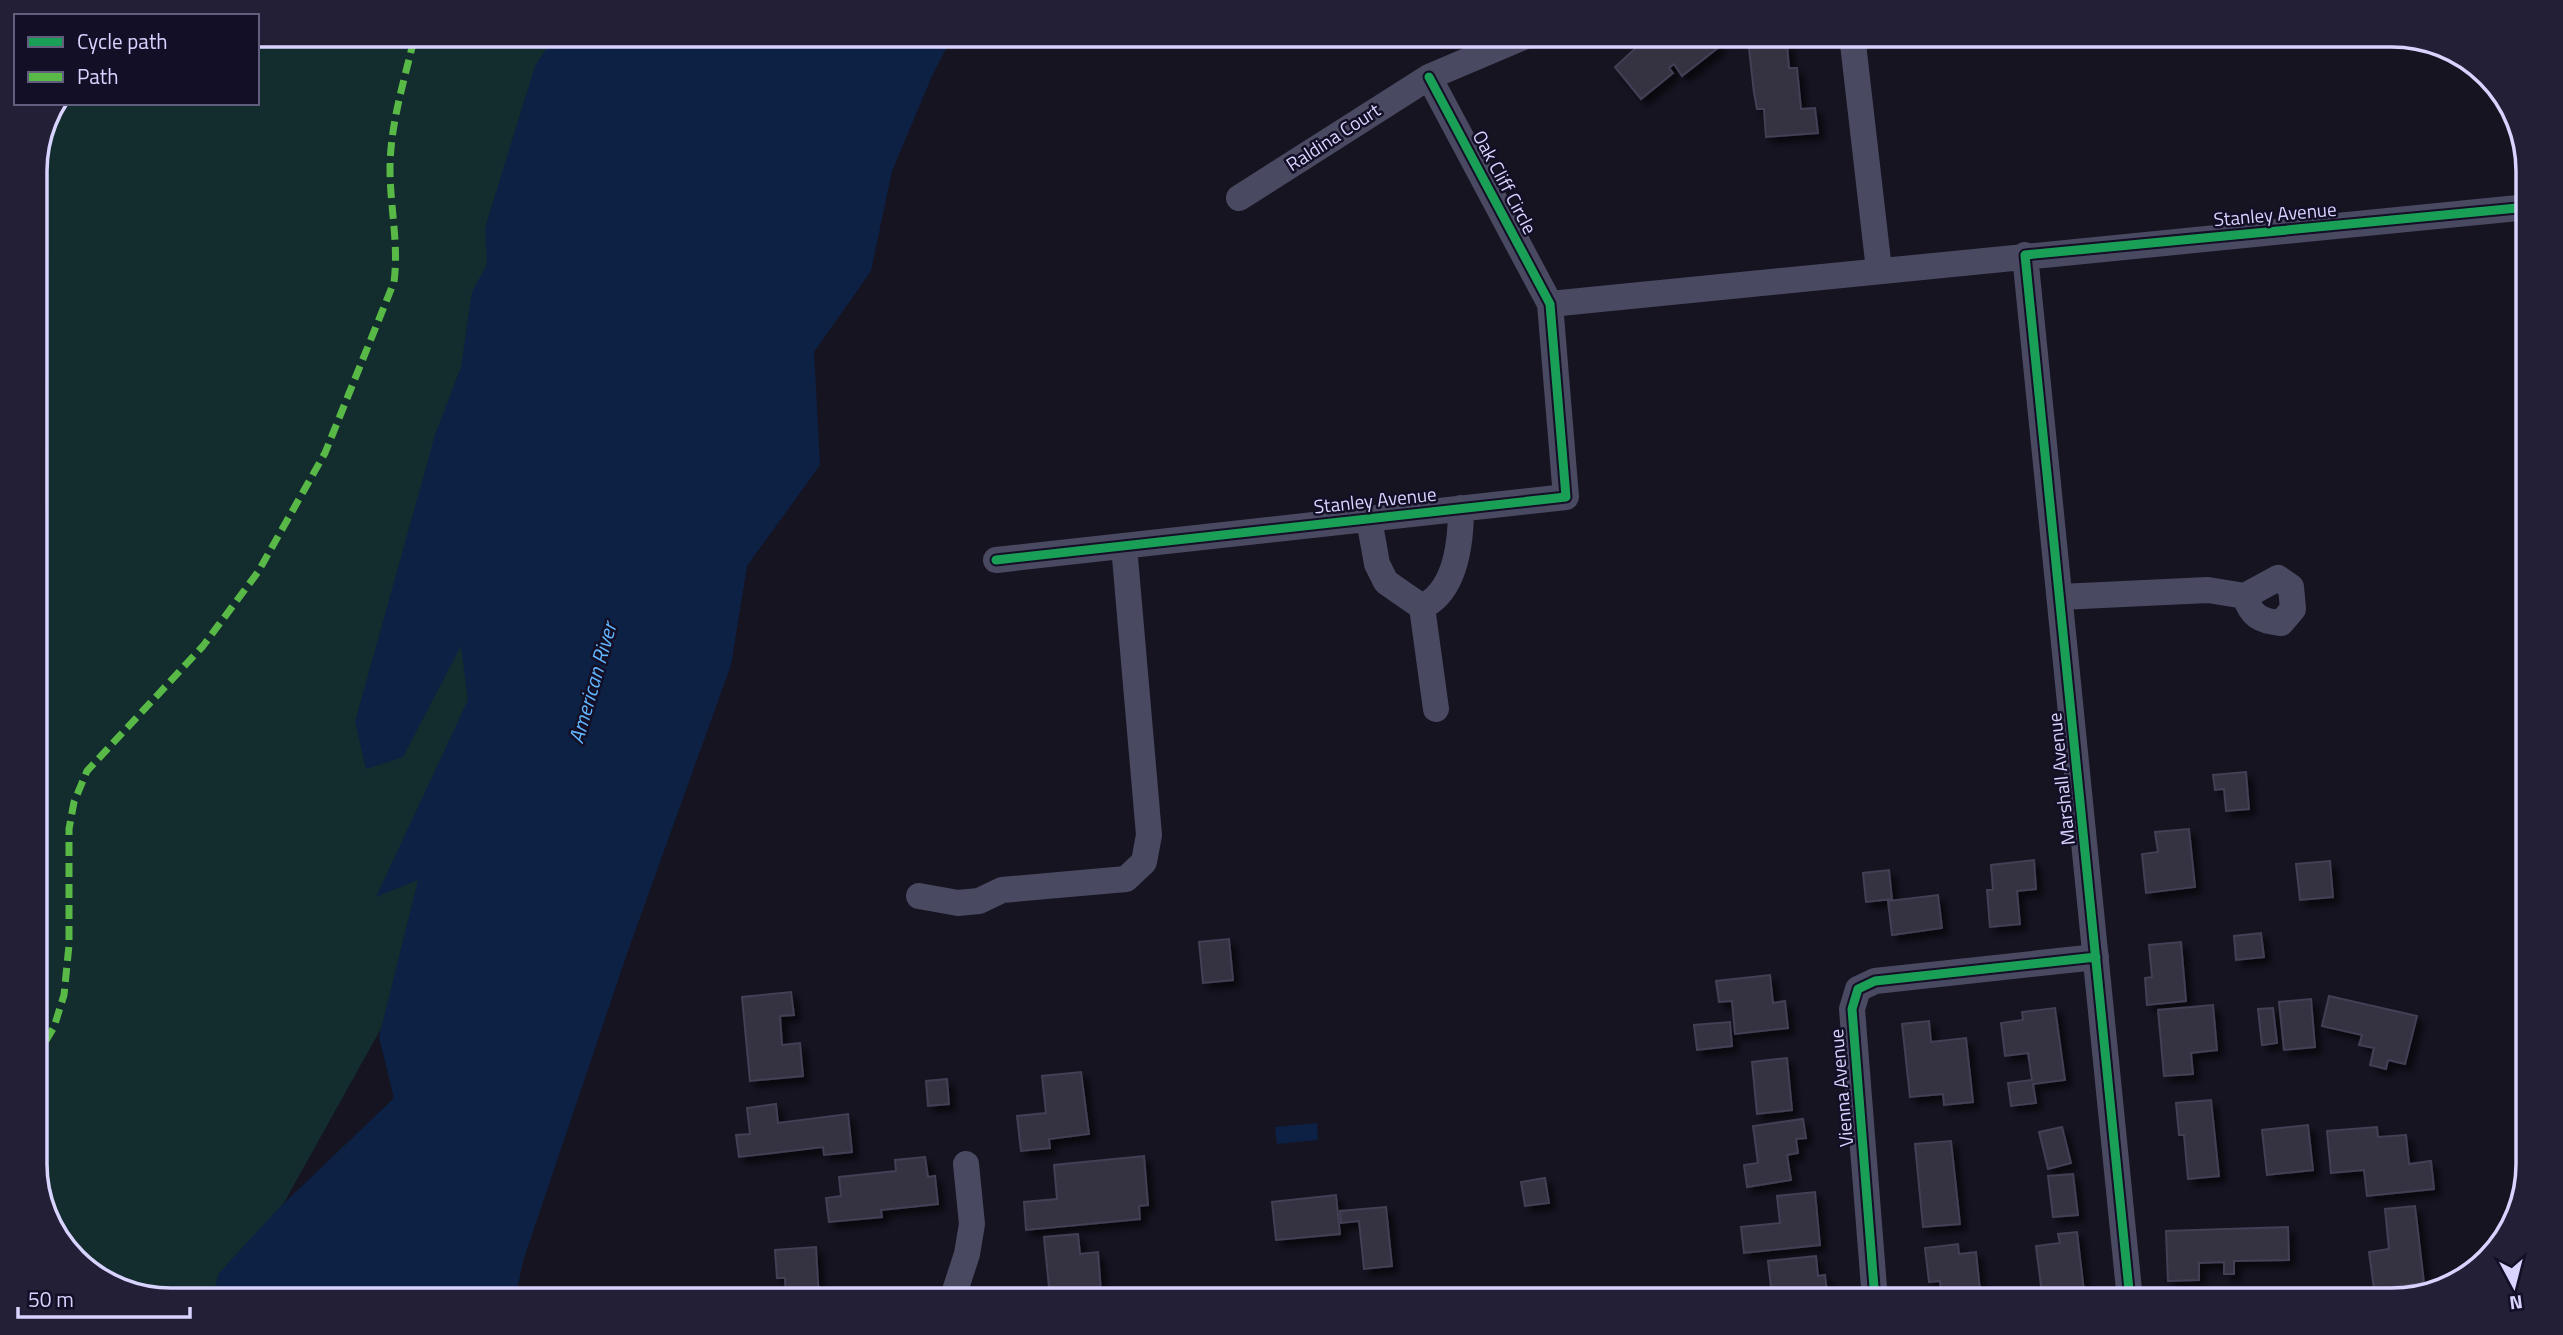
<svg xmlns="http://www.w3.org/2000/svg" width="2563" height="1335" viewBox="0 0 2563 1335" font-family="'Titillium Web',sans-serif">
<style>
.green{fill:#132c2d}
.water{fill:#0d2144}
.building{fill:#343243;stroke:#433f54;stroke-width:2;filter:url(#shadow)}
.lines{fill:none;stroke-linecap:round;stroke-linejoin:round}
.minor{stroke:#4a4962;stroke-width:26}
.quiet{stroke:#58b947;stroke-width:7;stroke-dasharray:14 7;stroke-linecap:butt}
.cycleway-casing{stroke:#130f26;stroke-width:13}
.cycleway{stroke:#1a9f57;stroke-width:9}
.labels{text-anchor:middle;stroke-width:5;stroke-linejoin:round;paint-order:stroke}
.street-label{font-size:19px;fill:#d9d4ff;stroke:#130f26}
.water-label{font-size:21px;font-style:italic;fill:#62b6ff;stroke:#130f26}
.rim{fill:none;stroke:#d9d4ff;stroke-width:3.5}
</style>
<defs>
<filter id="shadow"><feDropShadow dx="6" dy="6" stdDeviation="3.5" flood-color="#0009"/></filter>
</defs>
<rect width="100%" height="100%" fill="#161421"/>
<path class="green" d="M257,35H572L527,553L413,971L230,1300H171L111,1286L58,1239L35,1173V163L46,119L56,103H257Z"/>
<path class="water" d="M555,35H953L932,76L892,171L871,271L814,352L820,465L747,566L731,665L629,948L523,1261L515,1300H211L219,1273L278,1209L394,1098L379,1037L418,880L376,897L468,700L461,646L403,757L366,769L355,722L435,435L461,367L472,292L487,264L485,228L535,66Z
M1317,1123L1318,1140L1277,1144L1275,1127Z"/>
<path class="building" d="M1650,35H1710L1719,47L1682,76L1674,64L1669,68L1673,73L1641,99L1615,67Z
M1787,44L1789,68H1797L1801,109L1815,108L1818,133L1766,137L1764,109H1757L1754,93L1749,48Z
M2246,772L2249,809L2226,811L2224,789L2215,790L2213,775Z
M2189,829L2195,887L2146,893L2142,854L2158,852L2155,832Z
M2034,860L2036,889L2017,891L2020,924L1990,927L1987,890H1993L1991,865Z
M2330,861L2333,897L2300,900L2296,864Z
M1889,870L1892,899L1866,902L1863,873Z
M1938,895L1942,928L1892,935L1888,901Z
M2261,933L2264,957L2236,960L2234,936Z
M1229,939L1233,980L1203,983L1199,942Z
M2181,942L2186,1001L2147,1005L2145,978L2152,977L2149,945Z
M1770,975L1773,1003L1785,1001L1788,1028L1735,1034L1732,1001L1719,1002L1716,981Z
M791,992L794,1015L780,1016L782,1045L800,1043L803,1076L750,1081L742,997Z
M2329,996L2417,1016L2405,1064L2388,1060L2386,1069L2370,1065L2374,1048L2359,1045L2362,1035L2322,1026Z
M2311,999L2315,1047L2284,1050L2279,1002Z
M2213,1005L2217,1050L2191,1053L2193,1074L2164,1076L2158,1010Z
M2055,1008L2065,1080L2033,1084L2036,1103L2011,1106L2008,1083L2032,1080L2028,1053L2005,1056L2001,1023L2023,1020L2022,1012Z
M2273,1008L2277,1043L2262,1045L2258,1009Z
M1929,1021L1931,1042L1966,1038L1973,1102L1944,1105L1943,1094L1910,1097L1902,1024Z
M1730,1022L1732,1046L1697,1050L1694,1025Z
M1787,1058L1792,1110L1757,1114L1752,1062Z
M1081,1072L1089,1134L1049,1139L1050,1148L1021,1151L1017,1116L1046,1113L1042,1076Z
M947,1079L949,1104L928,1106L926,1081Z
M2211,1100L2219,1176L2188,1179L2184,1135H2179L2176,1103Z
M776,1104L778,1123L848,1114L852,1152L824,1155L823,1147L739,1157L736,1135L750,1134L747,1108Z
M1803,1119L1806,1138L1796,1139L1798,1153L1787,1155L1791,1180L1747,1187L1744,1165L1758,1163L1753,1126Z
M2308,1125L2313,1170L2267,1175L2262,1130Z
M2062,1127L2071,1163L2048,1169L2039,1132Z
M2377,1127L2378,1137L2406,1135L2409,1164L2431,1161L2434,1189L2367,1196L2364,1170L2331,1173L2327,1131Z
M1951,1141L1960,1224L1923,1227L1915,1144Z
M1144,1156L1148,1205L1139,1206L1140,1219L1026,1230L1024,1202L1057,1199L1054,1165Z
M925,1157L928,1177L935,1176L938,1204L881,1210L882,1217L829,1222L826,1198L841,1196L839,1177L896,1171L895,1160Z
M2073,1174L2078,1215L2053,1217L2048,1176Z
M1545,1178L1549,1203L1525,1206L1521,1182Z
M1815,1192L1820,1245L1744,1253L1741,1227L1780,1223L1777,1196Z
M1336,1195L1340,1234L1276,1240L1272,1202Z
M2415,1206L2424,1283L2374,1289L2369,1252L2389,1249L2385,1209Z
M1386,1207L1392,1266L1364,1269L1359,1221L1341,1223L1340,1211Z
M2288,1227L2289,1260L2234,1261V1274H2224V1262L2199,1263V1280L2168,1281L2166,1231Z
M2077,1232L2085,1300H2049L2048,1294H2042L2036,1246L2060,1243L2058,1234Z
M1078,1234L1080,1254L1098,1252L1101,1292L1050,1297L1044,1237Z
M1958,1244L1959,1254L1976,1252L1981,1300H1942L1940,1281L1929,1282L1925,1248Z
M816,1247L819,1300H786L785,1278H777L775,1250Z
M1816,1256L1818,1276L1825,1275L1828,1300H1785V1295L1772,1296L1768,1261Z
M2206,1293L2207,1300H2182V1296Z"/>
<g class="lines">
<path class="minor" d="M1852,35L1879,270
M1239,198L1429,77L1528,35
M2025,255L2130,1300
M1550,304L2528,207
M1369,519L1377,564L1386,582L1422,607C1456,591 1461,541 1461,508
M996,560L1566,497L1550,304L1429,77
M2060,597L2208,590L2245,596C2251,616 2260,621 2281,623L2293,609L2291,587L2278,578L2245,596
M1422,607L1436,709
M919,896L958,903L979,901L1002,890L1126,879L1144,862L1149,835L1124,546
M952,1300L967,1254L972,1224L966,1164
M1875,1300L1852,1009L1858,989L1875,981L2096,957"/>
<path class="quiet" d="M35,1059L54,1027L64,995L69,945V829L74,802L87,771L203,646L258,572L325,453L394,282C399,244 390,207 390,169C390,124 405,78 415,35"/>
<g class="cycleway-casing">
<path id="cycleway" d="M996,560L1566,497L1550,304L1429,77
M1875,1300L1852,1009L1858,989L1875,981L2096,957
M2130,1300L2025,255L2528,207"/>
</g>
<use href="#cycleway" class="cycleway"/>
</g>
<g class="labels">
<g class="street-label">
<text transform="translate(1333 137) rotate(-33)" y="7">Raldina Court</text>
<text transform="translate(1505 182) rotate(62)" y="7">Oak Cliff Circle</text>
<text transform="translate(2275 214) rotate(-5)" y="7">Stanley Avenue</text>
<text transform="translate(1375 500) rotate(-6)" y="7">Stanley Avenue</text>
<text transform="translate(2061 779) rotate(-96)" y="7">Marshall Avenue</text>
<text transform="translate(1841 1088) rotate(-95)" y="7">Vienna Avenue</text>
</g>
<g class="water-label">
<text transform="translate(593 683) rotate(-74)" y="7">American River</text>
</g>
</g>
<path d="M0 0H2563V1335H0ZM171 47H2392A124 124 0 0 1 2516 171V1164A124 124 0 0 1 2392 1288H171A124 124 0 0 1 47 1164V171A124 124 0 0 1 171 47Z" fill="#231f37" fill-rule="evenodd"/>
<path class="rim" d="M171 47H2392A124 124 0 0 1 2516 171V1164A124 124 0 0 1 2392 1288H171A124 124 0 0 1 47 1164V171A124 124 0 0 1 171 47Z"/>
<rect x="14" y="14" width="245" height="91" fill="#130f26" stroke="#625e7d" stroke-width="2"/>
<rect x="28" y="37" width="35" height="10" fill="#1a9f57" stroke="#625e7d" stroke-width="2"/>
<text x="77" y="49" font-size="21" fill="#d9d4ff">Cycle path</text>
<rect x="28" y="72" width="35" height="10" fill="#58b947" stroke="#625e7d" stroke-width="2"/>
<text x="77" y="84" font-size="21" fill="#d9d4ff">Path</text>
<g transform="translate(2514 1286) rotate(173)" stroke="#130f26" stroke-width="5" paint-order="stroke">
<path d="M0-5L12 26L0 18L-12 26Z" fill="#d9d4ff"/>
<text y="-10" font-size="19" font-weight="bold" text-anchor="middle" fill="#d9d4ff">N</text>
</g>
<path d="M18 1307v10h172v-10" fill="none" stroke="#d9d4ff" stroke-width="3.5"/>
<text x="28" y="1307" font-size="21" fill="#d9d4ff" stroke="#130f26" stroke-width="5" paint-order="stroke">50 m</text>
</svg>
